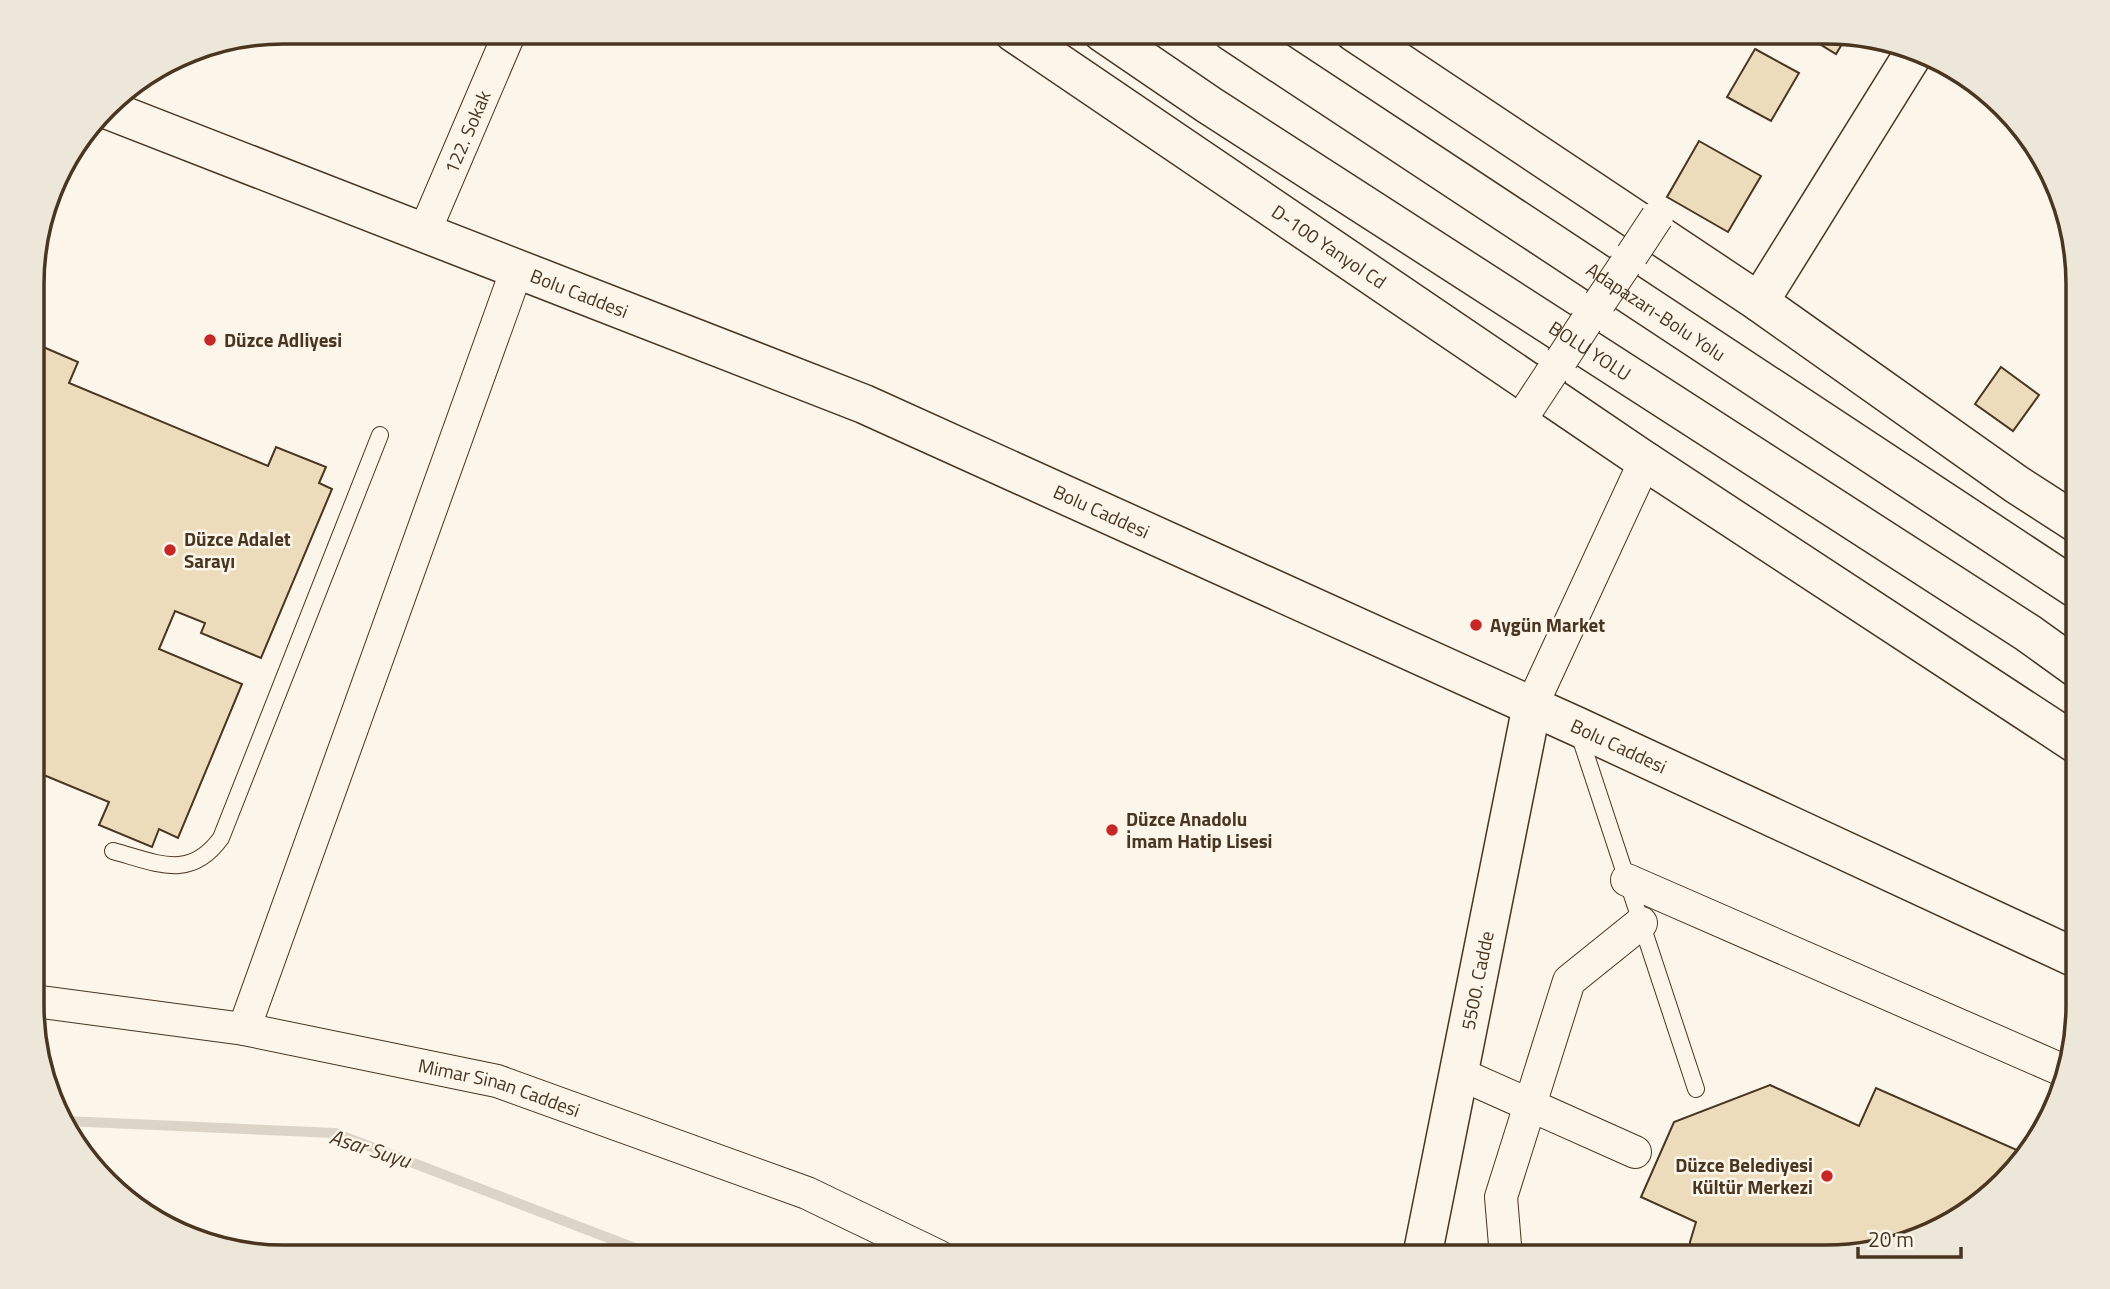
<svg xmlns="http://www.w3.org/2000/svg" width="2110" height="1289" viewBox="0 0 2110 1289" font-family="'Titillium Web',sans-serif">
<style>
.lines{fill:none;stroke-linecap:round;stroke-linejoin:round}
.stream{stroke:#dcd4c6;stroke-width:10}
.building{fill:#ecdcbc;stroke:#4a3520;stroke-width:2}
.lane-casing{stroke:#4a3520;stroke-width:18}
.street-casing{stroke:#4a3520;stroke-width:34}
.secondary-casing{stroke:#4a3520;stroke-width:41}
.highway-casing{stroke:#4a3520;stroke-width:41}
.lane{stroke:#fbf6e9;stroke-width:16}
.street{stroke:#fbf6e9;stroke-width:32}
.secondary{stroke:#fbf6e9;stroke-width:38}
.highway{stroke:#fbf6e9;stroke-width:38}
.street-bridge-casing{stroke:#4a3520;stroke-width:34;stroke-linecap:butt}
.street-bridge{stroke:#fbf6e9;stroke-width:32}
.poi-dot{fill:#c62828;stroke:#fbf6e9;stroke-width:2.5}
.labels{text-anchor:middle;stroke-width:5;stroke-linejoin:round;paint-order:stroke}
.street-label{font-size:19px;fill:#4a3520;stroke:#fbf6e9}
.poi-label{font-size:19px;font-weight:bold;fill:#4a3520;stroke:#fbf6e9;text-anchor:start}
.water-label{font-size:21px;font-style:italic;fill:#4a3520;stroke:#fbf6e9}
.rim{fill:none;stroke:#4a3520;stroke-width:3.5}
</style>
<rect width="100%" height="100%" fill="#fbf6e9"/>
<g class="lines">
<path class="stream" d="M65,1121L335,1133L658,1257"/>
</g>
<path class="building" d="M1800,32H1826L1848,34L1836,54Z
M1755,49L1799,73L1771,121L1727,97Z
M1699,141L1761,176L1728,232L1667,197Z
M34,343L78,362L69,383L268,466L276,447L326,467L319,483L332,489L261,658L201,633L205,623L175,611L159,649L242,684L178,838L159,829L152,847L99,825L109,802L34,771Z
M2001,367L2039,395L2013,431L1975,404Z
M1770,1085L1859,1126L1876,1088L2026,1154L1952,1224L1842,1257H1691L1690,1242L1696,1222L1641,1197L1674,1122Z"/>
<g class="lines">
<g class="lane-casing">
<path id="lane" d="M1578,731L1696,1089
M113,851C157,863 190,881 221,838L380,435"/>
</g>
<g class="street-casing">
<g id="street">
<path id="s1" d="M424,233L510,32"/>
<path d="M1532,705L1645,461"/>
<path d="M1627,880L2062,1070"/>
<path id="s2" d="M34,1001L244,1029L497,1081L807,1193L940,1257"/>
<path d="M244,1029L517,269"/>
<path d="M1458,1073L1635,1152"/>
<path d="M1506,1257L1501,1197L1569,981L1641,923"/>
</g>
</g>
<g class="secondary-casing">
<g id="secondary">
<path id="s3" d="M1013,32L1645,461"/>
<path d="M1354,32L1759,302L1915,51"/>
<path id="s4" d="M106,109L864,404L1576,726L2078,959"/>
<path id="s5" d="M1422,1257L1532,705"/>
</g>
</g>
<g class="highway-casing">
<g id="highway">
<path id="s6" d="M1102,32L1209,105L2028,633L2078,669"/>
<path id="s7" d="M1232,32L2078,590"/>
<path d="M1759,302L2016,484L2078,524"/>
<path d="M1645,461L2078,745"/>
</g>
</g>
<use href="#lane" class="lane"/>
<use href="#street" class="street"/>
<use href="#secondary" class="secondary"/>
<use href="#highway" class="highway"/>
<g class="street-bridge-casing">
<path id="street-bridge" d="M1632,255L1657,217
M1600,302L1625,265
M1562,359L1586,322
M1529,407L1552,372"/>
</g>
<use href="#street-bridge" class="street-bridge"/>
</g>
<g class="poi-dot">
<circle cx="210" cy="340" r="7"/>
<circle cx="170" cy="550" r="7"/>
<circle cx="1476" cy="625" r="7"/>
<circle cx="1112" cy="830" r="7"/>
<circle cx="1827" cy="1176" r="7"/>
</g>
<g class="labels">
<g class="street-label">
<text dy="7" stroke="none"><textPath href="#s1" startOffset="110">122. Sokak</textPath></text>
<text dy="7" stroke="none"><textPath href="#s3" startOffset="382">D-100 Yanyol Cd</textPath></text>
<text dy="7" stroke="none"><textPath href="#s4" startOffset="508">Bolu Caddesi</textPath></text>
<text dy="7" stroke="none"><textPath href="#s7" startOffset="508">Adapazarı-Bolu Yolu</textPath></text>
<text dy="7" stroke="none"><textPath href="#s6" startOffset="583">BOLU YOLU</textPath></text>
<text dy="7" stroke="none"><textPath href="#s4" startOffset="1074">Bolu Caddesi</textPath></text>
<text dy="7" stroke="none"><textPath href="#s4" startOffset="1642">Bolu Caddesi</textPath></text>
<text dy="7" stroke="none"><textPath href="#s5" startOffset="282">5500. Cadde</textPath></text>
<text dy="7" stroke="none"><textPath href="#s2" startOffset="474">Mimar Sinan Caddesi</textPath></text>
</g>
<g class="poi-label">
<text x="224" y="347">Düzce Adliyesi</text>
<text x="184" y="546">Düzce Adalet<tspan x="184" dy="22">Sarayı</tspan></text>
<text x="1490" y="632">Aygün Market</text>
<text x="1126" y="826">Düzce Anadolu<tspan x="1126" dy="22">İmam Hatip Lisesi</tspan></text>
<text x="1813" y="1172" text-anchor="end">Düzce Belediyesi<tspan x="1813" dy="22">Kültür Merkezi</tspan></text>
</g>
<g class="water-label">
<text transform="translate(370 1149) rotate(18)" y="7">Asar Suyu</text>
</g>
</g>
<path d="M0 0H2110V1289H0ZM284 44H1826A240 240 0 0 1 2066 284V1005A240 240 0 0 1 1826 1245H284A240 240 0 0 1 44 1005V284A240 240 0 0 1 284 44Z" fill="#ede7d9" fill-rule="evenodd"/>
<path class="rim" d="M284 44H1826A240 240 0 0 1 2066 284V1005A240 240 0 0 1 1826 1245H284A240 240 0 0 1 44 1005V284A240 240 0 0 1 284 44Z"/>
<path d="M1858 1247v10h103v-10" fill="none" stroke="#4a3520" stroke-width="3.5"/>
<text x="1868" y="1247" font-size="21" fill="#4a3520" stroke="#fbf6e9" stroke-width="5" paint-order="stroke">20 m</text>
</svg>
